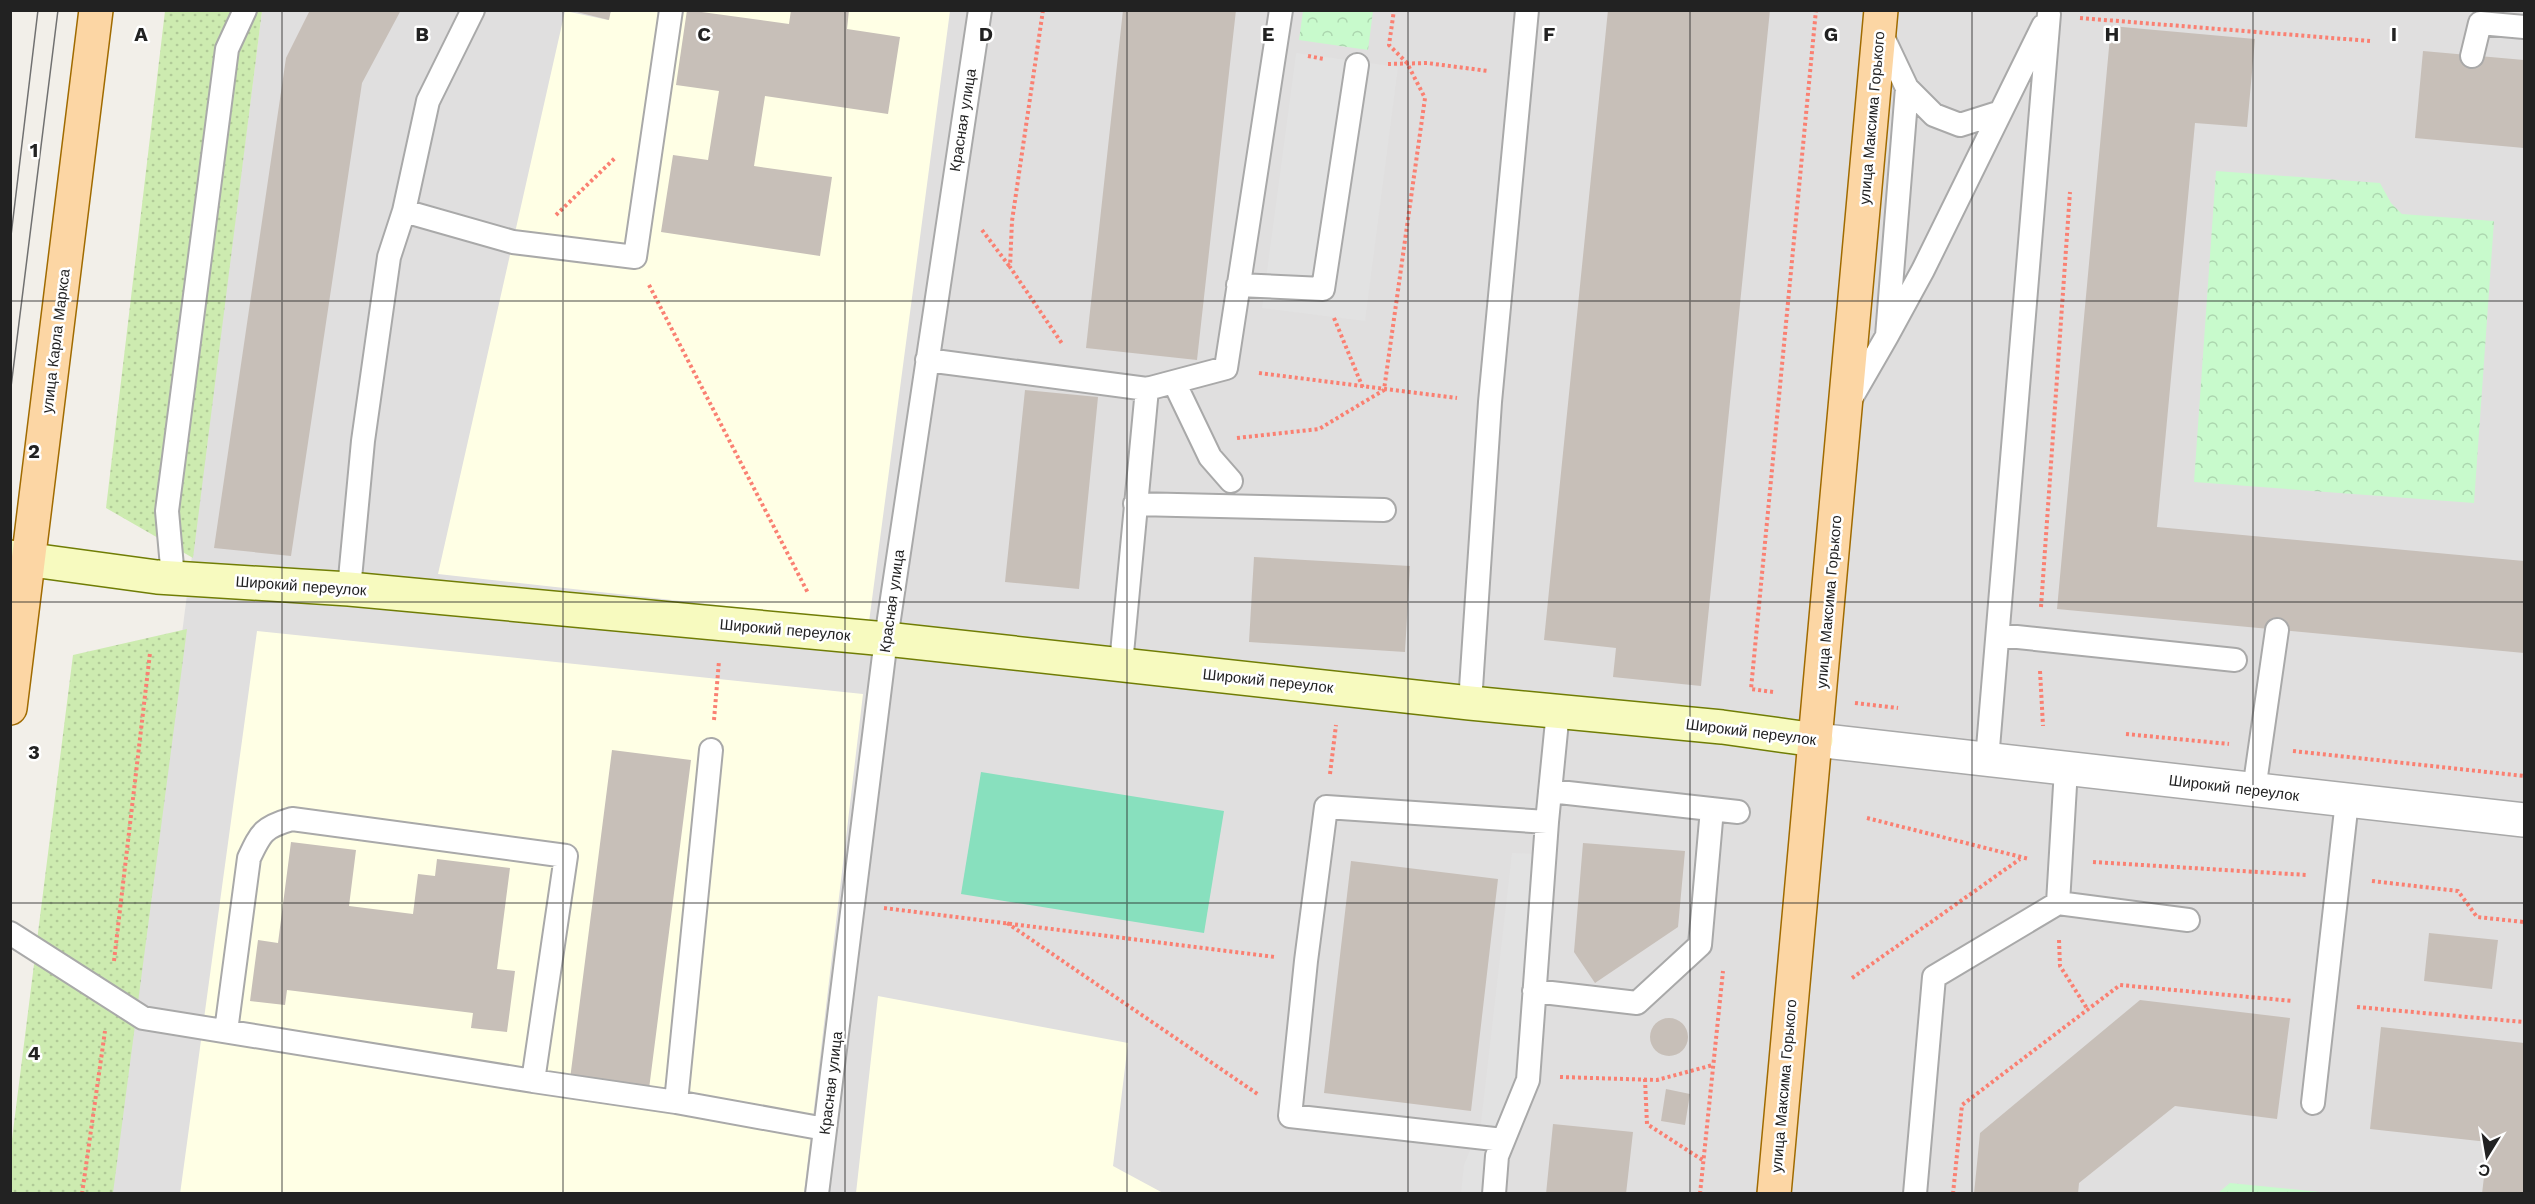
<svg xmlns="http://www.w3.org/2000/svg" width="2535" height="1204" viewBox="0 0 2535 1204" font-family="'Work Sans',sans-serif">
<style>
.residential{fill:#e0dfdf}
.education{fill:#ffffe5}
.grass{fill:url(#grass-dots)}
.park{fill:url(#park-crowns)}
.pitch{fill:#88e0be}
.parking{fill:#e2e2e2}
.building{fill:#c7bfb8}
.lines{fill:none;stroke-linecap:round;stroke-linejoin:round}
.lane-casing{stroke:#a9a9a9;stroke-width:26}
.street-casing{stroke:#a9a9a9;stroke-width:36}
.secondary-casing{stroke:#707d05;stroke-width:36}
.primary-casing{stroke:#a06b00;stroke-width:36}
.path{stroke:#fa8072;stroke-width:4;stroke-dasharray:3 3;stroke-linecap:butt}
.lane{stroke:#fff;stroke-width:22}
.street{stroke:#fff;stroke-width:33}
.secondary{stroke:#f7fabf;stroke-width:33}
.primary{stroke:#fcd6a4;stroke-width:33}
.tram{stroke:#707070;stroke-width:1.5}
.grid{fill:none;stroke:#222;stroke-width:1.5;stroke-opacity:0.55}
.labels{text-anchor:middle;stroke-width:5;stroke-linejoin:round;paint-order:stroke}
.street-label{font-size:15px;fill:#222;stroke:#fff}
.grid-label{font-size:20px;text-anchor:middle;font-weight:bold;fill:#222;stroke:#fff;stroke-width:5;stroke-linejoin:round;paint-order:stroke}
</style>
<defs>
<pattern id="grass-dots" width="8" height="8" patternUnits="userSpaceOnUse" patternTransform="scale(1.5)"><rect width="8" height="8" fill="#cdebb0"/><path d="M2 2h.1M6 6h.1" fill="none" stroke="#b0c997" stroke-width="1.8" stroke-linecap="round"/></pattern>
<pattern id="park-crowns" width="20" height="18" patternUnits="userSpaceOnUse" patternTransform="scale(1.5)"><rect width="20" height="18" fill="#c8facc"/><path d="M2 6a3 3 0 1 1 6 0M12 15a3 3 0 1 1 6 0" fill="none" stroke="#acd6af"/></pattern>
</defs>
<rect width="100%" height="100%" fill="#f2efe9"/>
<path class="residential" d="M262,11H2524V1193L110,1194Z"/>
<path class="education" d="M611,10L950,11L869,622L438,574L565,11L608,20Z
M257,631L863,694L804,1193L180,1194Z
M878,996L1128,1043L1113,1166L1163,1193H856Z"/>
<path class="grass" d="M165,11H262L193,558L106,508Z
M187,629L113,1193L11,1194V1147L73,655Z"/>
<path class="park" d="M1303,11H1373L1368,50L1299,40Z
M2216,171L2380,183L2391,203L2402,214L2494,221L2474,503L2194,482Z
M2230,1183L2330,1193H2218Z"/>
<path class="pitch" d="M981,772L1224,811L1204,933L961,894Z"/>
<path class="parking" d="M1296,53L1398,67L1365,321L1262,308Z
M1512,853L1540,854L1518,1075L1487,1193L1461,1194L1464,1165L1481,1123Z"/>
<path class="building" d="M310,10H401L362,83L291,556L214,548L286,58Z
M569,10H611L609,20Z
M687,10L789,24L791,10H849L847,29L900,37L888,114L765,96L754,166L832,177L820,256L661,232L673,155L708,160L719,91L676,85Z
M1123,10H1236L1197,360L1086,348Z
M1608,10H1770L1701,686L1613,677L1616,648L1544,640Z
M2111,26L2255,39L2247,127L2195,123L2157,527L2524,561V653L2057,609Z
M2423,51L2524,60V148L2415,138Z
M1025,390L1098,397L1079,589L1005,582Z
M1254,557L1410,566L1405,652L1249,642Z
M612,750L691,760L649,1089L570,1079Z
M291,842L356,850L349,906L413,914L418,874L435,876L437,859L510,868L497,969L515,971L507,1032L471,1028L473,1013L287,990L285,1005L250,1001L258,940L278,943Z
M1583,843L1685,851L1678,927L1595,983L1574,952Z
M1351,861L1498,879L1471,1111L1324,1093Z
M2429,933L2498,940L2492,989L2424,981Z
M2140,1000L2290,1018L2277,1119L2175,1106L2079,1183L2078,1194H1974L1980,1133Z
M1650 1037a19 19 0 1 1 38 0a19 19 0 1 1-38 0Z
M2381,1027L2524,1043V1194H2482L2488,1142L2370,1129Z
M1666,1089L1690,1094L1685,1125L1661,1121Z
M1553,1124L1633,1132L1626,1194H1546Z"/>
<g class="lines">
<g class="lane-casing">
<path id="lane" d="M1881,33L1907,88L1934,115L1960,125L1998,113
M2472,56L2480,23L2524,27
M404,211L513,242L635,257L671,10
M1238,285L1323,289L1357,65
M1887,336L1923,270L2043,26
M927,360L1147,389
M1174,382L1210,457L1231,481
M1849,402L1887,336L1907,88
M1135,504L1384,510
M173,578L167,511L227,49L245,10
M349,589L363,441L389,257L404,211L428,101L473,10
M1998,635L2235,660
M1121,664L1147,389L1226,368L1281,10
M1470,703L1490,402L1527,10
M1987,760L2049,14
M2254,790L2277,630
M1550,791L1738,812
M2058,903L2188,920
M10,933L143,1018L533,1081L566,856L292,819C264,827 261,832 249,858L226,1031
M1534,991L1637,1003L1700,945L1712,809
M533,1081L676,1102L711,750
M676,1102L825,1129
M2313,1103L2347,801
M1503,1140L1290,1116L1306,961L1326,807L1547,822
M817,1194L886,639L980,10
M1494,1194L1497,1156L1528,1080L1547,822L1558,711
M1915,1194L1934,977L2058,903L2066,769"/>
</g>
<g class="street-casing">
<path id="street" d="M1816,740L2524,820"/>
</g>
<g class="secondary-casing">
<path id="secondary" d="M10,557L157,577L349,589L886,639L1470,703L1722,727L1816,740"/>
</g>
<g class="primary-casing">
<path id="primary" d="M10,708L96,10
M1774,1194L1881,10"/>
</g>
<path class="path" d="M1043,10L1012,221L1010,267L1063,345
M2080,18L2370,41
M1308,56L1324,59
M1388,64L1427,63L1488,71
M556,215L616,157
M982,230L1010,267
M649,285L808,593
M1334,318L1363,388
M1259,373L1457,398
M1237,438L1319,429L1384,390L1425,98L1407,63L1389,45L1394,10
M2041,607L2070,192
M2040,671L2043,726
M1773,692L1751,689L1816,10
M1855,703L1898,708
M714,720L719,661
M2126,734L2229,744
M2293,751L2524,776
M1330,774L1336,725
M1867,818L2029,859
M2093,862L2307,875
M2372,881L2458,891L2477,917L2524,922
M884,908L1275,957
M1007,923L1259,1095
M2059,940L2060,966L2088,1010
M114,961L150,653
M1852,978L2020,859
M2357,1007L2524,1022
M1560,1077L1657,1080L1713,1065
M1645,1079L1647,1124L1704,1161
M82,1194L105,1031
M1700,1194L1723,971
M1953,1194L1962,1105L2120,985L2293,1001"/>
<use href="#lane" class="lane"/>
<use href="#street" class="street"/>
<use href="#secondary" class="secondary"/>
<use href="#primary" class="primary"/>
<path class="tram" d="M10,244L38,10
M10,395L58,10"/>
</g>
<path class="grid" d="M282,10V1194M563,10V1194M845,10V1194M1127,10V1194M1408,10V1194M1690,10V1194M1972,10V1194M2253,10V1194M10,301H2524M10,602H2524M10,903H2524"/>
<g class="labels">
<g class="street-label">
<text transform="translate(1872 118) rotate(-85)" y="5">улица Максима Горького</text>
<text transform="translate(963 120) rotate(-81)" y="5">Красная улица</text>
<text transform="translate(56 341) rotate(-83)" y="5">улица Карла Маркса</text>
<text transform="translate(301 586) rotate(4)" y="5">Широкий переулок</text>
<text transform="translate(892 601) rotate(-82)" y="5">Красная улица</text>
<text transform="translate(1829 602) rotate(-85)" y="5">улица Максима Горького</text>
<text transform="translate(785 630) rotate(5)" y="5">Широкий переулок</text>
<text transform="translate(1268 681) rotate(6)" y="5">Широкий переулок</text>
<text transform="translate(1751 732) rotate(7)" y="5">Широкий переулок</text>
<text transform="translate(2234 788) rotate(7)" y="5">Широкий переулок</text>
<text transform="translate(831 1083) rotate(-83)" y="5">Красная улица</text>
<text transform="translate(1784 1086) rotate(-85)" y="5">улица Максима Горького</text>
</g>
</g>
<g class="grid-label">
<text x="141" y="41">A</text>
<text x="422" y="41">B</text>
<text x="704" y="41">C</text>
<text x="986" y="41">D</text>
<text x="1268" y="41">E</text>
<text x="1549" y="41">F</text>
<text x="1831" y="41">G</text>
<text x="2112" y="41">H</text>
<text x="2394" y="41">I</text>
<text x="34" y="157">1</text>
<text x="34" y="458">2</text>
<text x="34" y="759">3</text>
<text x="34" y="1060">4</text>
</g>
<rect width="2535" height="1204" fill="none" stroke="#222222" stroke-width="24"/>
<g transform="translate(2487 1156) rotate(191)" stroke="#ffffff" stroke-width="4.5" paint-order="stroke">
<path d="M0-4.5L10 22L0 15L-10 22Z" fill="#222222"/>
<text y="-9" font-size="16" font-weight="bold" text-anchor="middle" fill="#222222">С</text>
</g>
</svg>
